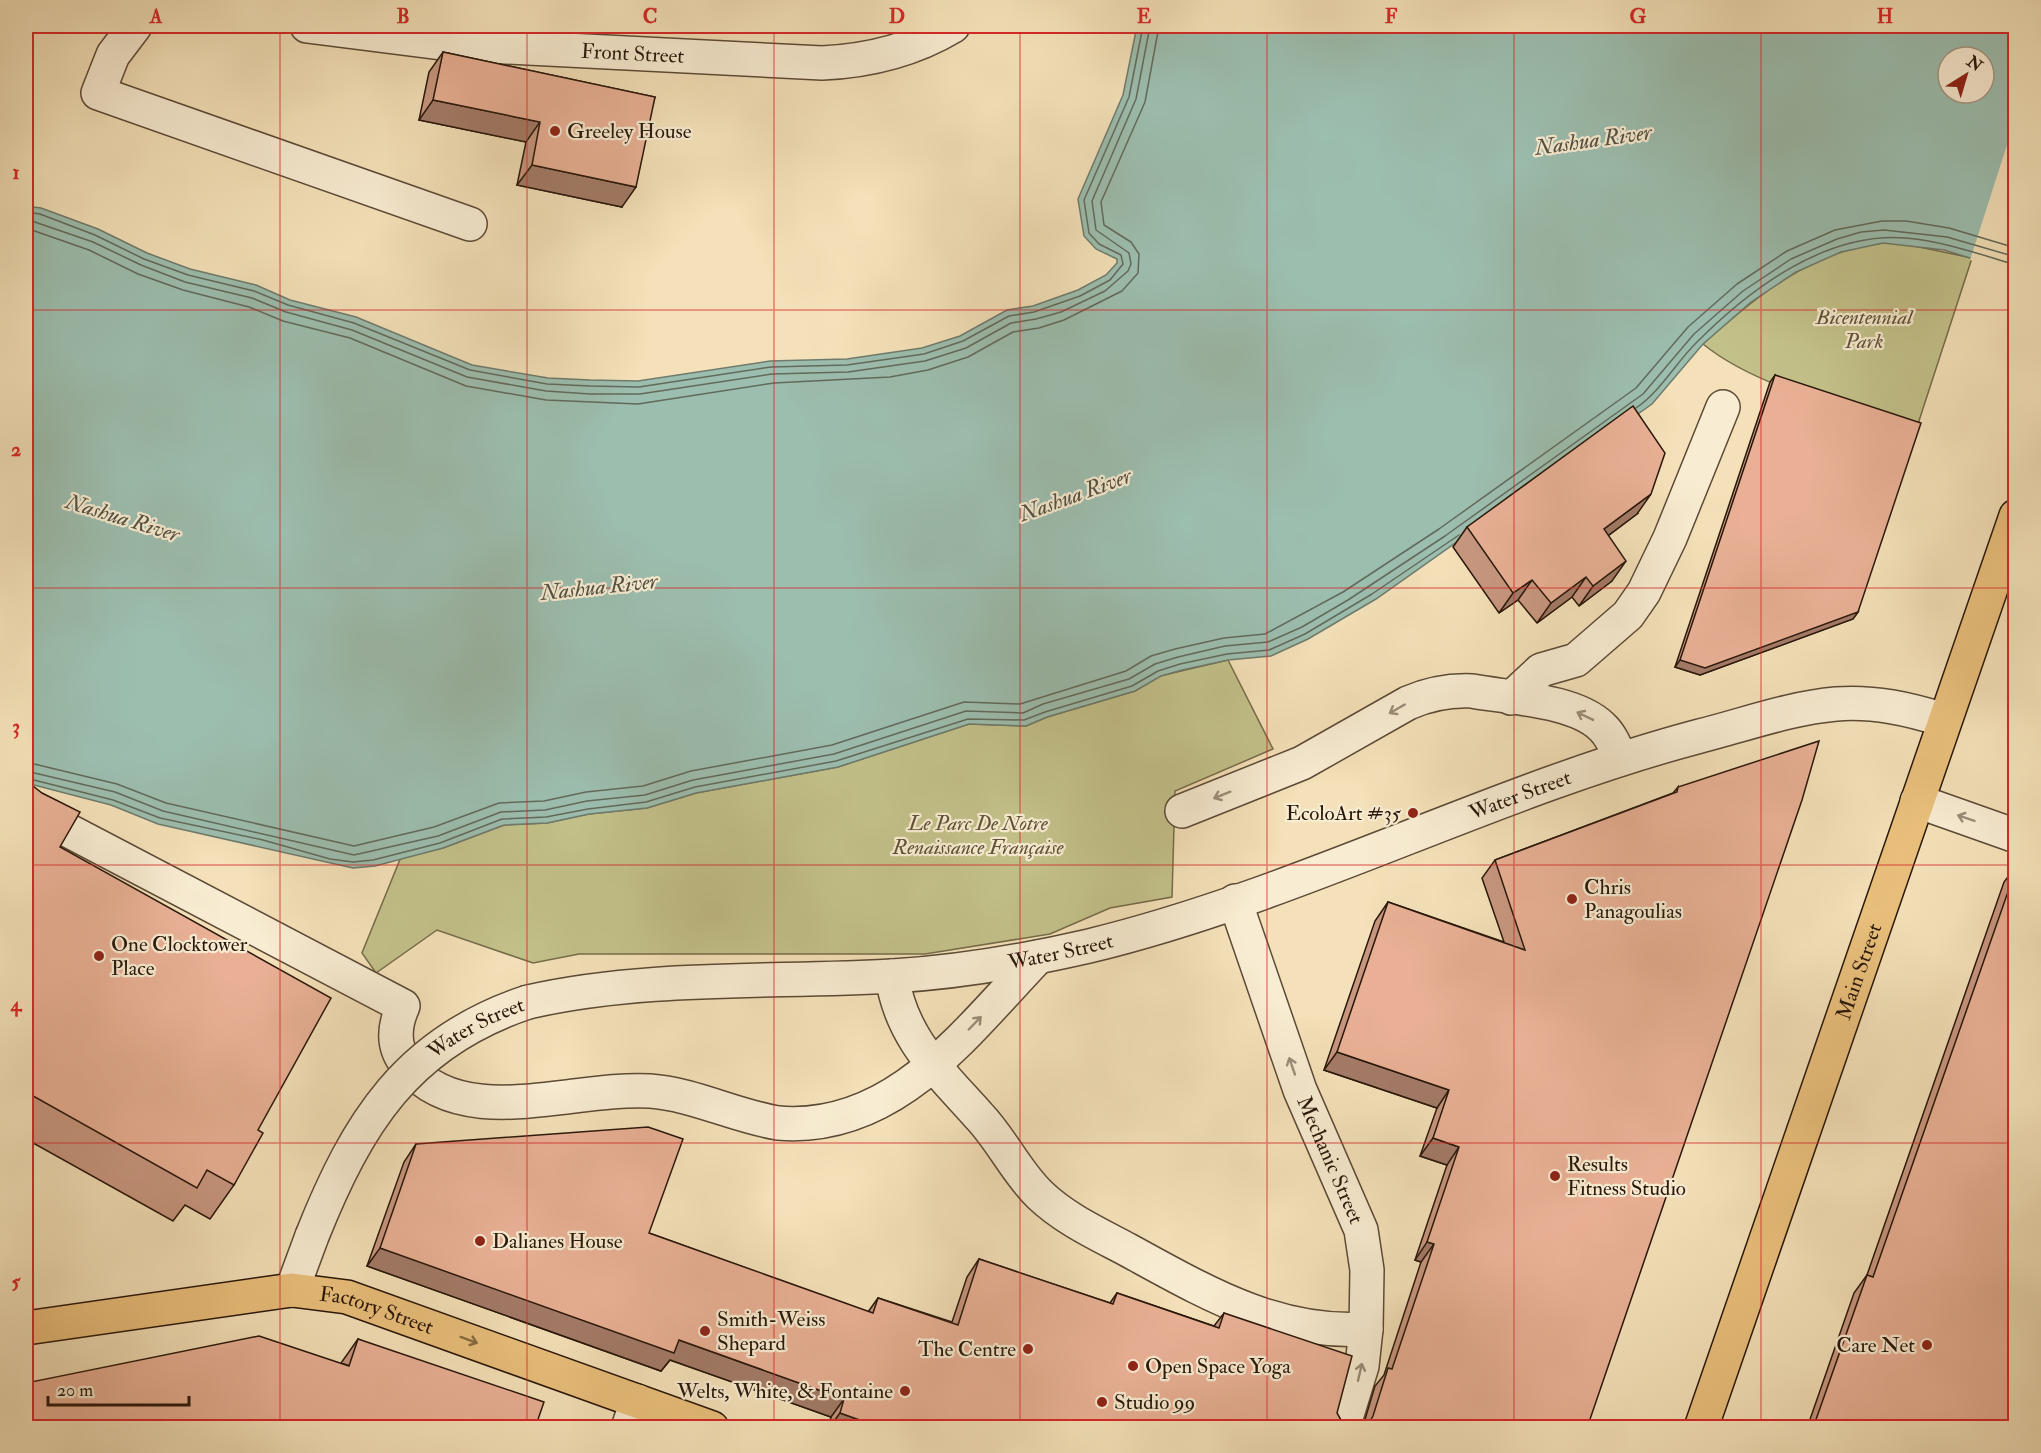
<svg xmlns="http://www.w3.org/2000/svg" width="2041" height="1453" viewBox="0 0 2041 1453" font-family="'IM FELL Double Pica',serif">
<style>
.green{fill:#c3c18a;stroke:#766c4a;stroke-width:1.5}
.water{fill:#9cbeaf;stroke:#6e7b6d;stroke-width:1.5;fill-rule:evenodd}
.pier{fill:#f4e1b9}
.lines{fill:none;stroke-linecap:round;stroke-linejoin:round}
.shore{stroke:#626a5c;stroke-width:1.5}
.minor-casing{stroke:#5c4a36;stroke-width:36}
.major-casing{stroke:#29170a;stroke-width:36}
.minor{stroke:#f8ecd2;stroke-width:33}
.major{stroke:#eac07c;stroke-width:33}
.minor-bridge-casing{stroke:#5c4a36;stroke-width:36;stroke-linecap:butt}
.minor-bridge{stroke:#f8ecd2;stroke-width:33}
.wall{fill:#c89780;stroke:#29170a;stroke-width:1.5}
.shaded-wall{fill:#a37b68;stroke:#29170a;stroke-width:1.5}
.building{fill:#e9b095;stroke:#29170a;stroke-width:1.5}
.oneway{stroke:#9b8c78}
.oneway2{stroke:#8a6c43}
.grid{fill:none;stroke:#d62828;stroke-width:1.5;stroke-opacity:0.55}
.poi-dot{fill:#8f2418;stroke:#f8ecd2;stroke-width:2}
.labels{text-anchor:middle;stroke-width:4.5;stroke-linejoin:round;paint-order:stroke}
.street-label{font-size:21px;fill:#29170a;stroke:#f8ecd2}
.poi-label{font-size:21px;fill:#29170a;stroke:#f8ecd2;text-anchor:start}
.park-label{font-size:21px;font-style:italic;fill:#5f5237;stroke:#f8ecd2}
.water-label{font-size:22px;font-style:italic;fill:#515144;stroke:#f8ecd2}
.neatline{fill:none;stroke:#d62828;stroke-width:2}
.grid-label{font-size:20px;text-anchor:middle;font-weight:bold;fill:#d62828}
</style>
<rect width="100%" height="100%" fill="#f4e1b9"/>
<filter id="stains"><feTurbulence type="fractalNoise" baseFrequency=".00333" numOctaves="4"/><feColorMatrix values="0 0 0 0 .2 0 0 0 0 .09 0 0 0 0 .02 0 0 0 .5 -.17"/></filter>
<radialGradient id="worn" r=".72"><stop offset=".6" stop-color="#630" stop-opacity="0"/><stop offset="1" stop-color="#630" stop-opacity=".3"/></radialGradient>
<path class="green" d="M1883,243L1905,244L1972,258L1916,430C1848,408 1757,388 1703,344C1756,297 1810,251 1883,243Z
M1228,660L1273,749L1175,791L1172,897L1110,908L1050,934L925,954H579L533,963L437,930L376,973L362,953L401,857L443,848L504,825L547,823L589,814L647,808L696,793L838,767L969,724L1026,726L1047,717L1135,691L1160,676Z"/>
<path class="water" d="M1137,26H2015V272L1944,250L1883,243L1841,252L1796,272L1751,302L1703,344L1652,404L1376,599L1308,639L1271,656L1228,660L1182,670L1161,676L1135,691L1047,717L1026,726L969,724L838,767L696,793L647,808L589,814L547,823L504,825L443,848L375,866L353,868L158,824L111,805L26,783V206L41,208L98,229L147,253L190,269L256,285L290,300L356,317L472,365L548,378L590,380L638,381L770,361L847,359L922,348L960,336L1007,310L1033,306L1078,290L1106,275L1117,263V259L1096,249L1084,236L1078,199L1123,95ZM1948,57H1984V93H1948Z"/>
<path class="pier" d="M2015,120L2016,275H2015L1970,260Z"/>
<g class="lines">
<path class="shore" d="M26,212L40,214L95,235L144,259L188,275L254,291L288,305L354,323L470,370L547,384L590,386L639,387L771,367L847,365L924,354L963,341L1009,316L1034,312L1080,296L1110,280L1123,264L1121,255L1099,244L1089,233L1084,200L1129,97L1143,26
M26,219L93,242L141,265L185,282L252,298L286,312L352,330L467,377L546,391L590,394H640L772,374L848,372L925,361L966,348L1011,323L1036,319L1061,312L1105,291L1128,271L1131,264L1129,253L1096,230L1092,201L1136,99L1150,26
M26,228L89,250L138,274L183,290L249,307L283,321L350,338L466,386L546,400L638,404L774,383L890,377L928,370L968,357L1013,332L1039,328L1064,320L1122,291L1138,273L1139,254L1131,242L1104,225L1101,202L1145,102L1159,26
M1636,408C1661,391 1676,362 1698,341C1751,288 1826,232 1905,238C1943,241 1979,254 2016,265
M26,762L117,784L166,803L354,846L434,827L499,803L544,801L586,792L643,786L691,771L832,745L964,702L1020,704L1126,671L1151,656L1175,649L1224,638L1265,634L1343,592L1439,529L1636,388L1688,327L1737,284L1787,251L1835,230L1882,221H1906L1949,228L2016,248
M26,771L115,792L163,811L354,855L438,836L501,812L545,810L587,801L645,795L693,780L834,754L966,711L1023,713L1043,704L1129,679L1155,664L1178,657L1225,646L1268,642L1302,627L1348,600L1445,536L1643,394L1694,334L1743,291L1791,259L1837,239L1861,232L1884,230L1947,237L2016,257
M26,778L113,800L160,818L263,840L330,859L353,862L373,860L440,843L502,819L546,817L588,809L646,802L695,787L836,761L968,719L1024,720L1045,712L1132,686L1158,671L1180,664L1227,654L1269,650L1305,634L1372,594L1459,535"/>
<g class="minor-casing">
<g id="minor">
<path d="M135,26L113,55L98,93L470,224"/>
<path id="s1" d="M307,26L449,44L822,63C868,61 913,50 953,26"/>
<path d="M1511,698L1541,670L1576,660L1628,615L1644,592L1670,538L1723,407"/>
<path d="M1917,801L2016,836"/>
<path d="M26,810L54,823L403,1006C394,1026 392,1047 407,1065C463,1133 574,1086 650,1091C693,1094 735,1116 778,1123C894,1133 966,1032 1038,957"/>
<path d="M1182,811L1302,763L1408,703C1429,694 1449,690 1472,691C1510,698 1575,700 1602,727C1611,735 1616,748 1621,759"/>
<path id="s2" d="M1235,901L1300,1090L1361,1230L1367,1270L1366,1329L1362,1366L1343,1428"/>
<path d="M892,976C901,1038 939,1071 979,1116C1002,1140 1016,1172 1040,1195C1065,1219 1098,1234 1128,1250C1205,1292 1277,1335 1366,1329"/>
<path id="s3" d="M528,1002C647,975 772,983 893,976C960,972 1024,961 1089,946C1299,895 1492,791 1700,736C1744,725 1790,708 1836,704C1874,701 1909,709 1944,720"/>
<path d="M292,1290L312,1236"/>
<path d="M628,1428L637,1401"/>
</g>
</g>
<g class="major-casing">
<g id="major">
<path id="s4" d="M26,1328L292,1290L347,1297L712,1428"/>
<path id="s5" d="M1701,1428L2016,516"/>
</g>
</g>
<use href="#minor" class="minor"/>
<use href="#major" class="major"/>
<g class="minor-bridge-casing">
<g id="minor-bridge">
<path id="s6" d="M312,1236C357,1123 407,1042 528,1002"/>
</g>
</g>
<use href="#minor-bridge" class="minor-bridge"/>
</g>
<path class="wall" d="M443,52L655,97L622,207L517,185L526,142L419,120L429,72Z
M1775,375L1858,612L1853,619L1700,675L1675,667L1770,382Z
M1637,514L1608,536L1612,581L1579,606L1572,597L1537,623L1518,600L1499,613L1453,547L1467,527Z
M33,786L60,847L258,1130L234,1185L210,1219L185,1205L173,1221L26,1139V797Z
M1678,787L1587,1428L1363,1426L1375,1386L1384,1375L1421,1262L1415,1260L1447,1165L1420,1156L1437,1108L1324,1070L1375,921L1388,902L1504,942L1482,878L1495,860L1673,793Z
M2016,866V1428H1807L1854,1293L1867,1275L2004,882Z
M416,1144L649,1233L868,1312L878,1298L952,1322L967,1277L979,1259L1110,1303L1117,1293L1214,1326L1224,1313L1337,1413L1342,1422L1350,1428H828L831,1417L670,1360L661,1371L367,1266L404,1162Z
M358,1339L535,1428L341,1363Z"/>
<path class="shaded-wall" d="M433,100L540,122L526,142L419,120Z
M532,165L636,187L622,207L517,185Z
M1651,494L1637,514L1590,549L1604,529Z
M1626,561L1612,581L1579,606L1593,586Z
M1586,577L1572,597L1537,623L1551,603Z
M1532,580L1518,600L1499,613L1513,593Z
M1858,612L1853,619L1700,675L1675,667L1680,660Z
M1337,1052L1449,1090L1437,1108L1324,1070Z
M1433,1138L1459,1147L1447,1165L1420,1156Z
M1427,1242L1434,1244L1421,1262L1415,1260Z
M380,1248L679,1340L844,1399L831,1417L670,1360L661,1371L367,1266Z
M840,1413L882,1428H829Z"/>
<path class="building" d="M443,52L655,97L636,187L532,165L540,122L433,100Z
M1775,375L1921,423L1858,612L1705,668L1680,660Z
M1633,406L1665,453L1651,494L1604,529L1626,561L1593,586L1586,577L1551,603L1532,580L1513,593L1467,527Z
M1819,741L1802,800L1587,1428H1361L1369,1423L1373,1416L1388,1368L1392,1369L1434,1244L1427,1242L1459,1147L1433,1138L1449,1090L1337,1052L1388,902L1525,950L1495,860L1677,792L1678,787Z
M33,786L42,793L80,812L60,847L331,998L258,1130L263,1133L234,1185L207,1170L197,1188L26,1092V800Z
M2016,869V1428H1813L1867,1275L1873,1277Z
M648,1127L683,1139L649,1233L873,1313L878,1298L958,1325L979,1259L1113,1304L1117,1293L1219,1328L1224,1313L1352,1356L1337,1413L1342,1422L1350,1428H882L840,1413L844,1399L679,1340L674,1353L380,1248L416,1144Z
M259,1336L349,1366L358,1339L544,1402L535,1428H26V1383Z"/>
<defs><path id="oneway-shaft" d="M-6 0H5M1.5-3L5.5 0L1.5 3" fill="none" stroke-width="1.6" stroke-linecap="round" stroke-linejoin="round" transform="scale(1.5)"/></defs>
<g class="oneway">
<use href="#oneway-shaft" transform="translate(1397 709) rotate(150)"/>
<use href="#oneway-shaft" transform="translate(1585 716) rotate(-154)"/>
<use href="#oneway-shaft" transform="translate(1222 795) rotate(158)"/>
<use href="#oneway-shaft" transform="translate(1966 818) rotate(-161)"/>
<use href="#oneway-shaft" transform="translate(975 1023) rotate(-46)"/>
<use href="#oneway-shaft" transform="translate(1292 1066) rotate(-109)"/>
<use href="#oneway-shaft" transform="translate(1360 1372) rotate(-77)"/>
</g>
<use class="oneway2" href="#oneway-shaft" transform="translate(469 1340) rotate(20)"/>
<path class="grid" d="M280,26V1428M527,26V1428M774,26V1428M1020,26V1428M1267,26V1428M1514,26V1428M1761,26V1428M26,310H2016M26,588H2016M26,865H2016M26,1143H2016"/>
<g class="poi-dot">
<circle cx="555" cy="131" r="6"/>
<circle cx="1413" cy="813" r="6"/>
<circle cx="1572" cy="899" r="6"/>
<circle cx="99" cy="956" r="6"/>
<circle cx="1555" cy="1176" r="6"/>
<circle cx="480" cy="1241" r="6"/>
<circle cx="705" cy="1331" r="6"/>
<circle cx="1927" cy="1345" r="6"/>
<circle cx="1028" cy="1349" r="6"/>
<circle cx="1133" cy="1366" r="6"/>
<circle cx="905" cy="1391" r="6"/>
<circle cx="1102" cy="1402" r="6"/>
</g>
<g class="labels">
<g class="street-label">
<text dy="7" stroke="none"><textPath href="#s1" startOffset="327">Front Street</textPath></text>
<text dy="7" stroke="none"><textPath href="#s3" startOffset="1022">Water Street</textPath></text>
<text dy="7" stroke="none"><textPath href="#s3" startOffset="536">Water Street</textPath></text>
<text dy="7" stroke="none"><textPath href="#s5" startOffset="483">Main Street</textPath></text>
<text dy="7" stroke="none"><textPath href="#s6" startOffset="273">Water Street</textPath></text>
<text dy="7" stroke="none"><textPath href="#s2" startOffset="276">Mechanic Street</textPath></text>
<text dy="7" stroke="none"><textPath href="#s4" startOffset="356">Factory Street</textPath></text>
</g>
<g class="poi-label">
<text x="567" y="138">Greeley House</text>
<text x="1401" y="820" text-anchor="end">EcoloArt #35</text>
<text x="1584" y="894">Chris<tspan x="1584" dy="24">Panagoulias</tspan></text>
<text x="111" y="951">One Clocktower<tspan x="111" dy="24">Place</tspan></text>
<text x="1567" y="1171">Results<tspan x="1567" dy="24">Fitness Studio</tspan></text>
<text x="492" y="1248">Dalianes House</text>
<text x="717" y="1326">Smith-Weiss<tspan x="717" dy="24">Shepard</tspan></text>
<text x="1915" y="1352" text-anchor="end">Care Net</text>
<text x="1016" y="1356" text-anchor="end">The Centre</text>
<text x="1145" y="1373">Open Space Yoga</text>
<text x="893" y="1398" text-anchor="end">Welts, White, &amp; Fontaine</text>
<text x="1114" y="1409">Studio 99</text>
</g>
<g class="park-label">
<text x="1864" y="324">Bicentennial<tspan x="1864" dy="24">Park</tspan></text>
<text x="978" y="830">Le Parc De Notre<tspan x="978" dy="24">Renaissance Française</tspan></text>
</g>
<g class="water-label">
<text transform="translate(1593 139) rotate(-8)" y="8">Nashua River</text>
<text transform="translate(1075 494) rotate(-20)" y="8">Nashua River</text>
<text transform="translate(123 517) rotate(17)" y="8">Nashua River</text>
<text transform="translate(599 586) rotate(-6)" y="8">Nashua River</text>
</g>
</g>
<rect width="2041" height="1453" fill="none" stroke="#f4e1b9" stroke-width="66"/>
<g transform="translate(1966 75) rotate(37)"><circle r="28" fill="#f8ecd2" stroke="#a59782" stroke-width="1.5"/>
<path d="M0-4.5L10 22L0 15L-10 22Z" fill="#8f2418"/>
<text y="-9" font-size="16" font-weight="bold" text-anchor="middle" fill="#29170a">N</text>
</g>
<path d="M48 1396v9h141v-9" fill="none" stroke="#29170a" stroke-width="3"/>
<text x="57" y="1396" font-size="18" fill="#29170a" stroke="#f8ecd2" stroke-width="4.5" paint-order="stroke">20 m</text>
<rect x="33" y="33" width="1975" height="1387" class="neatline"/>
<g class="grid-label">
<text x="156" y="23">A</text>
<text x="403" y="23">B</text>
<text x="650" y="23">C</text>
<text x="897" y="23">D</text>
<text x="1144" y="23">E</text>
<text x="1391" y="23">F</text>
<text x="1638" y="23">G</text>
<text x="1885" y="23">H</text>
<text x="16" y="179">1</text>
<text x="16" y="456">2</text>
<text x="16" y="733">3</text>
<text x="16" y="1011">4</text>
<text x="16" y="1288">5</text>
</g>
<rect width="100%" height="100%" filter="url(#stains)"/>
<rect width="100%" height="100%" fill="url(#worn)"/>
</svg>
